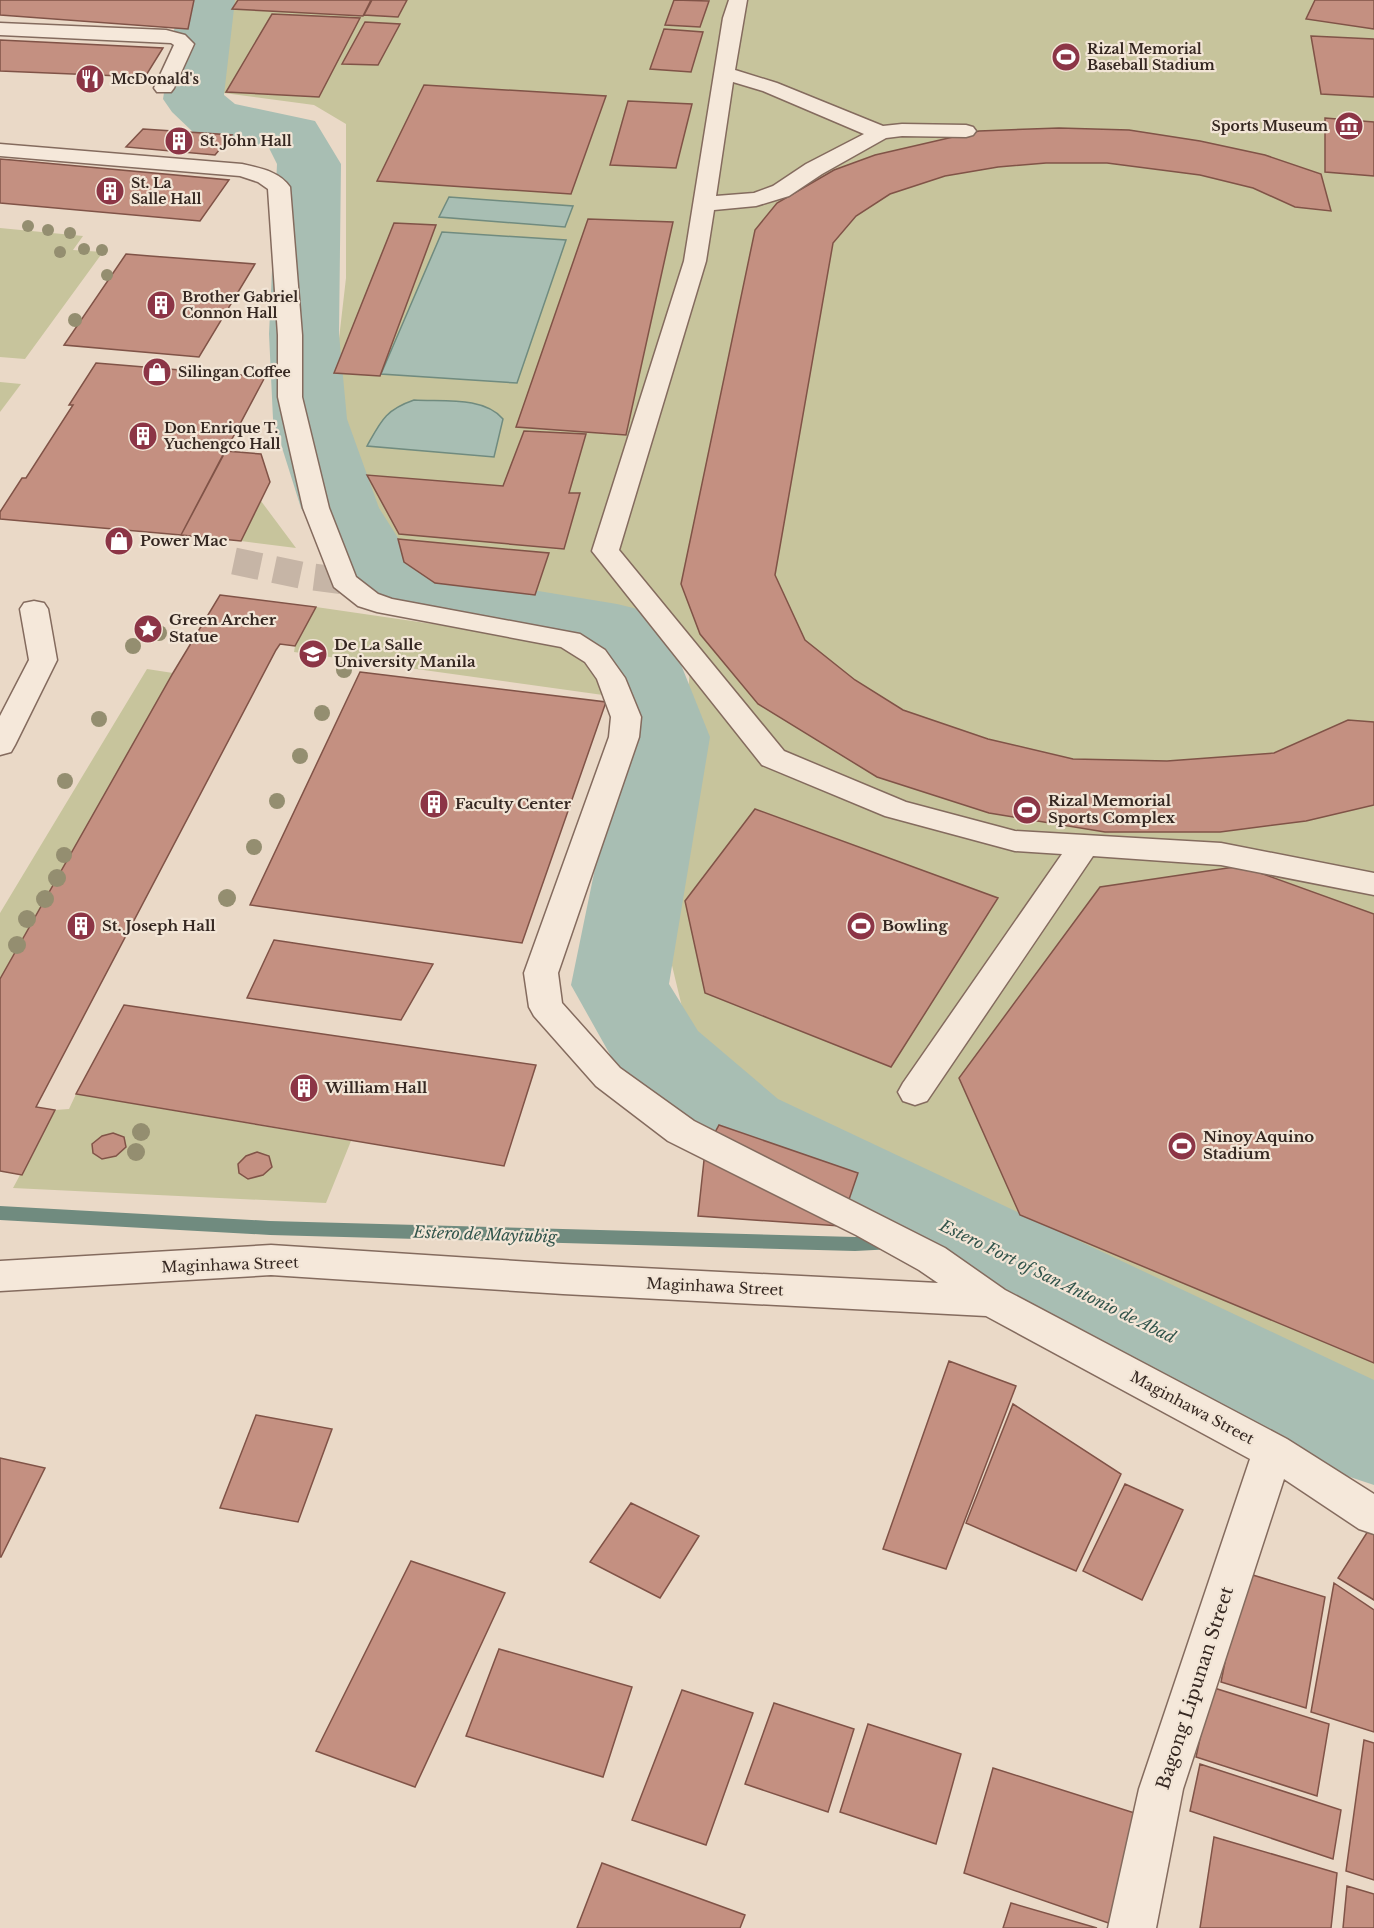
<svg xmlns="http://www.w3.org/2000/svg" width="1374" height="1928" viewBox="0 0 1374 1928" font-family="'Libre Baskerville',serif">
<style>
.green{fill:#c7c49c}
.water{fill:#a8beb3;stroke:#708b7f;stroke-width:1.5}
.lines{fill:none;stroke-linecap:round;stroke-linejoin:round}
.stream{fill:#708b7f;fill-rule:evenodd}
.river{fill:#a8beb3;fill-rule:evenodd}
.building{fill:#c49081;stroke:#805347;stroke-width:1.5}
.minor-tunnel{stroke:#c6b5a6;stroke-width:27;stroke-dasharray:27 14;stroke-linecap:butt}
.minor-casing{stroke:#846b5e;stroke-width:3}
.minor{fill:#f5e8da;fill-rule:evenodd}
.tree{fill:#948e70}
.labels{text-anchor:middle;stroke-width:4.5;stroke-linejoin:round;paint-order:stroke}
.far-poi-label{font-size:14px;font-weight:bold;fill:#352721;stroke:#f2e5d6;text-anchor:start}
.poi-label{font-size:15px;font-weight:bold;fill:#352721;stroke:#f2e5d6;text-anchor:start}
.street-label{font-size:15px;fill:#352721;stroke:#f2e5d6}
.water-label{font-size:16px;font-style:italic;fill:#31544b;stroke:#f2e5d6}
.near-street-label{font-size:18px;fill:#352721;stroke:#f2e5d6}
</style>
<rect width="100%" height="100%" fill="#ead9c7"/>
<path class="green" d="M227,0H1374V1395L779,1111L688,1032L669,953L690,667L663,631L625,616L559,608L407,583L331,408L346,278V124L314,105L216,92L221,15Z
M0,228L83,236L73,250L103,252L25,359L0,357Z
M0,382L21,384L0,412Z
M261,501L296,548L241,541Z
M316,607L528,638L565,647L586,662L598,679L603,695L294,652L295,646Z
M147,669L173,673L0,979V913Z
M76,1094L351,1141L326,1203L13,1188L55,1110L69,1109Z"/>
<path class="water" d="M449,197L573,206L565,227L439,217Z
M442,232L566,240L517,383L381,374Z
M414,400C442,402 483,396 503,419L494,457L367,446C381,421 385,410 414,400Z"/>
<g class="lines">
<path class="stream" d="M0,1206L270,1221L855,1237L970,1231L977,1233L979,1238L977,1243L970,1245L855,1251L270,1235L0,1220Z"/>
<path class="river" d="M179,0H235L224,95L235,104L315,121L341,164L339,334L347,419L379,508L407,552L421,566L459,578L617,604L646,611L680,662L710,737L669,984L698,1031L778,1099L1374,1380V1485L1332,1471L704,1155L626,1083L571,985L622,737L596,662L588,650L528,641L414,617L363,600L348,584L336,567L301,508L273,419L269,334L277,164L269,148L193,132L172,112L163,99Z"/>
</g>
<path class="building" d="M0,0H194L188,29L0,15Z
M238,0H371L363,16L232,9Z
M372,0H407L398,17L364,15Z
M674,0L709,1L700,27L665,25Z
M1315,0H1374V29L1306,19Z
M272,14L360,18L319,97L226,92Z
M365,22L400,24L378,65L342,64Z
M664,29L703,32L691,72L650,69Z
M1311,36L1374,39V97L1321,94Z
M0,40L163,48L145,77L0,71Z
M424,85L606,96L571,194L377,181Z
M628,101L692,104L676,168L610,165Z
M1325,118L1374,122V176L1325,172Z
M1059,128L1129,130L1200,141L1265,155L1321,174L1331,211L1295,207L1253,188L1200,175L1107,163H1046L998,167L945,176L890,194L856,216L833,243L775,575L805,640L855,680L903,710L988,739L1073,759L1167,761L1274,753L1348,720L1374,722V805L1306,821L1220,832H1105L989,813L877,777L758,704L700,634L681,584L755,230L777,203L834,170L875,155L979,131Z
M143,129L232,135L215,155L126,147Z
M0,159L12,160L229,180L200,221L0,203Z
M588,219L673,222L626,435L516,427Z
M394,223L436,225L380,376L334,373Z
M126,254L150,256L255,264L199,357L64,345Z
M96,363L265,377L181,535L0,519V512L22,478H26L73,405H69Z
M524,431L586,434L569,493H580L564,549L399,534L367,475L503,486Z
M225,451L261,454L270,482L241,541L181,535Z
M398,539L549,553L535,595L435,583L404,562Z
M220,595L316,607L295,646L280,644L276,650L36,1107L55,1110L22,1175L0,1171V979L173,673Z
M360,672L606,702L522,943L250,905Z
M755,809L998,898L891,1067L705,993L685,901Z
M1241,866L1374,914V1363L1020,1215L959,1078L1100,887Z
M274,940L433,964L401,1020L247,998Z
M124,1005L178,1013L536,1065L504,1166L76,1094Z
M719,1125L858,1173L840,1226L698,1216L705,1151Z
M113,1133L124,1137L126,1147L116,1156L102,1159L93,1153L92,1144L102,1136Z
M257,1152L269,1156L272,1167L263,1175L248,1179L239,1173L238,1164L246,1156Z
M949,1361L1016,1386L946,1569L883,1549Z
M1013,1404L1121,1474L1076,1571L966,1523Z
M256,1415L332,1429L298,1522L220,1508Z
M0,1458L45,1468L1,1557H0Z
M1125,1484L1183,1510L1142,1600L1083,1571Z
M631,1503L699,1536L660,1598L590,1562Z
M1368,1531L1374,1535V1600L1338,1578Z
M411,1561L505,1593L415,1787L316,1751Z
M1243,1572L1325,1597L1306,1708L1221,1682Z
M1334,1583L1374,1610V1732L1311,1712Z
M499,1649L632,1687L603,1777L466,1736Z
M1211,1687L1329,1724L1317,1796L1196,1757Z
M682,1690L753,1713L706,1845L632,1820Z
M774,1703L854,1729L828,1812L745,1784Z
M868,1724L961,1754L936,1844L840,1812Z
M1364,1740L1374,1743V1880L1346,1871Z
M1200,1764L1341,1810L1333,1859L1190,1811Z
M993,1768L1144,1816L1120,1927L964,1873Z
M1214,1837L1337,1873L1331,1928H1200Z
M602,1863L745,1915L740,1928H577Z
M1347,1886L1374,1894V1928H1343Z
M1011,1903L1097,1928H1003Z"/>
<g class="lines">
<path class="minor-tunnel" d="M234,561L305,576L344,581"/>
<g class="minor-casing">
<path id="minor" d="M729,0H747L735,70L777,83L883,126L902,124L966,125L973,127L976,131L973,135L966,137L902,136L886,138L822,174L789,196L756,206L714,210L706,261L619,550L784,751L906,802L1015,831L1221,843L1374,873V895L1221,865L1093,856L927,1101L915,1105L903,1101L898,1092L903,1083L1062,854L1015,851L885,816L762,765L592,551L684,261L723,18ZM733,82L763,91L864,134L806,164L773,186L754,193L716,196Z
M0,23L166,30L185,35L194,44L174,88L171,92H157L154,88L174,45L171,43L0,35Z
M0,144L242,164C259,168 279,171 290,187L302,335V397L329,508L356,577L378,594L392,599L580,634L605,650L625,678L641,717L639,737L558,973L562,1003L620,1068L694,1121L945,1248L1005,1290L1287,1439L1374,1494V1534L1359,1529L1284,1479L1183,1789L1156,1928H1108L1139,1789L1250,1459L986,1316L563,1294L271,1275L0,1291V1261L271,1245L563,1264L938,1283L919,1270L856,1235L668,1141L596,1086L534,1016L529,1007L524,973L609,737L611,717L597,679L585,662L561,647L377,612L358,606L334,587L303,508L278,397V335L268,189L258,182L240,176L0,156Z
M34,601L44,603L48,609L57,660L15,745L11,752L0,755V716L29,660L20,609L24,603Z"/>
</g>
<use href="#minor" class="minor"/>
</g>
<g class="tree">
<circle cx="28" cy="226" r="6"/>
<circle cx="48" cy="230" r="6"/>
<circle cx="70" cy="233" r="6"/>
<circle cx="84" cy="249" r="6"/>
<circle cx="102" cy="250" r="6"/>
<circle cx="60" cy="252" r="6"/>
<circle cx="107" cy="275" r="6"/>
<circle cx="75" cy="320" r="7"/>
<circle cx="159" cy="633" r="8"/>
<circle cx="133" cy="646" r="8"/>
<circle cx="344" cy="670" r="8"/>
<circle cx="322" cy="713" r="8"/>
<circle cx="99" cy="719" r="8"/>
<circle cx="300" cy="756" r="8"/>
<circle cx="65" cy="781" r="8"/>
<circle cx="277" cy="801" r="8"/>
<circle cx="254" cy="847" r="8"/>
<circle cx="64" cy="855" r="8"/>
<circle cx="57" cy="878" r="9"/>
<circle cx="227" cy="898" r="9"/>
<circle cx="45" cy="899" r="9"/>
<circle cx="27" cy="919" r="9"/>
<circle cx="17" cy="945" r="9"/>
<circle cx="141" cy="1132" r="9"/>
<circle cx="136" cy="1152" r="9"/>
</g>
<defs>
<g id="stadium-disc" transform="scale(1.5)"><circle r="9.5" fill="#8c3546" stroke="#f2e5d6"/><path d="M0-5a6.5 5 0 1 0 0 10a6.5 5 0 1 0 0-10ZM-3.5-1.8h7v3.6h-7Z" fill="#fff"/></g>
<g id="restaurant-disc" transform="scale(1.5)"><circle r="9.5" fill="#8c3546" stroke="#f2e5d6"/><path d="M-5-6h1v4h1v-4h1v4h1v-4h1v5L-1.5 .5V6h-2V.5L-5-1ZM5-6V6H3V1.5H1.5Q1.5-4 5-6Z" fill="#fff"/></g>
<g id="museum-disc" transform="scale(1.5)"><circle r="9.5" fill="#8c3546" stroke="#f2e5d6"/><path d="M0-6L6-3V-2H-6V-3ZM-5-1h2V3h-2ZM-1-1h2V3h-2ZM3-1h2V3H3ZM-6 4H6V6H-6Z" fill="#fff"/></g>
<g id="building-disc" transform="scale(1.5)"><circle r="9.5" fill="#8c3546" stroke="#f2e5d6"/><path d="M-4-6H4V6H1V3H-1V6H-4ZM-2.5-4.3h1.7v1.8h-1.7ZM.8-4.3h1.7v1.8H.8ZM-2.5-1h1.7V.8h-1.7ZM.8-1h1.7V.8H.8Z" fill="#fff"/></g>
<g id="shop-disc" transform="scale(1.5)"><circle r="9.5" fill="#8c3546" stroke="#f2e5d6"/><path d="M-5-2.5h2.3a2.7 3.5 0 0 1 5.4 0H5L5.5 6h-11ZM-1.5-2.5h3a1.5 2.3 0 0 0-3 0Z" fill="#fff"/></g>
<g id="sight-disc" transform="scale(1.5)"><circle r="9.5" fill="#8c3546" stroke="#f2e5d6"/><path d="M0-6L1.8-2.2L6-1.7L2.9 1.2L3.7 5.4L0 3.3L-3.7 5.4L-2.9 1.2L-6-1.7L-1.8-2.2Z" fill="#fff"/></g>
<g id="university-disc" transform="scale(1.5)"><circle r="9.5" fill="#8c3546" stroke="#f2e5d6"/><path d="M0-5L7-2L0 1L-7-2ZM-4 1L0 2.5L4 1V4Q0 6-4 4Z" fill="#fff"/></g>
</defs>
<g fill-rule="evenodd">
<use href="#stadium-disc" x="1066" y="57"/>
<use href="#restaurant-disc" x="90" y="79"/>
<use href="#museum-disc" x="1349" y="126"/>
<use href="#building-disc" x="179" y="141"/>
<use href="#building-disc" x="110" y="191"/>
<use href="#building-disc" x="161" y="305"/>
<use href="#shop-disc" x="157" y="372"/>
<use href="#building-disc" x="143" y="436"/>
<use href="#shop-disc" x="119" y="541"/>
<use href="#sight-disc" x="148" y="629"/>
<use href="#university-disc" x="313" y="654"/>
<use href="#building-disc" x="434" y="804"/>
<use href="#stadium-disc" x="1027" y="810"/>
<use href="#building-disc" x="81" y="926"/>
<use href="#stadium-disc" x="861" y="926"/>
<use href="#building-disc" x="304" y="1088"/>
<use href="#stadium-disc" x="1182" y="1146"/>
</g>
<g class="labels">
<g class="far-poi-label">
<text x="1087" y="54">Rizal Memorial<tspan x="1087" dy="16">Baseball Stadium</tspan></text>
<text x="111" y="84">McDonald's</text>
<text x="1328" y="131" text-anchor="end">Sports Museum</text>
<text x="200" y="146">St. John Hall</text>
<text x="131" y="188">St. La<tspan x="131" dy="16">Salle Hall</tspan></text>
<text x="182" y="302">Brother Gabriel<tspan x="182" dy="16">Connon Hall</tspan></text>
<text x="178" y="377">Silingan Coffee</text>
<text x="164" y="433">Don Enrique T.<tspan x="164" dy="16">Yuchengco Hall</tspan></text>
</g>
<g class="poi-label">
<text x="140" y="546">Power Mac</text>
<text x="169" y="625">Green Archer<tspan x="169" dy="17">Statue</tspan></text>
<text x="334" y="650">De La Salle<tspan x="334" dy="17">University Manila</tspan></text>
<text x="1048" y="806">Rizal Memorial<tspan x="1048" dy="17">Sports Complex</tspan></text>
<text x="455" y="809">Faculty Center</text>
<text x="102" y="931">St. Joseph Hall</text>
<text x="882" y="931">Bowling</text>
<text x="325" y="1093">William Hall</text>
<text x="1203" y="1142">Ninoy Aquino<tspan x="1203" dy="17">Stadium</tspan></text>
</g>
<g class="street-label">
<text transform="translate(230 1265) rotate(-2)" y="5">Maginhawa Street</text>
<text transform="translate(715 1287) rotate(3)" y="5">Maginhawa Street</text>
<text transform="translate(1192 1408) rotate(28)" y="5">Maginhawa Street</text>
</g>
<g class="water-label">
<text transform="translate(485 1234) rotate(2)" y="6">Estero de Maytubig</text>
<text transform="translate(1058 1281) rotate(26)" y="6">Estero Fort of San Antonio de Abad</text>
</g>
<g class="near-street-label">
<text transform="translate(1195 1688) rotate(-72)" y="6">Bagong Lipunan Street</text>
</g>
</g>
</svg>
